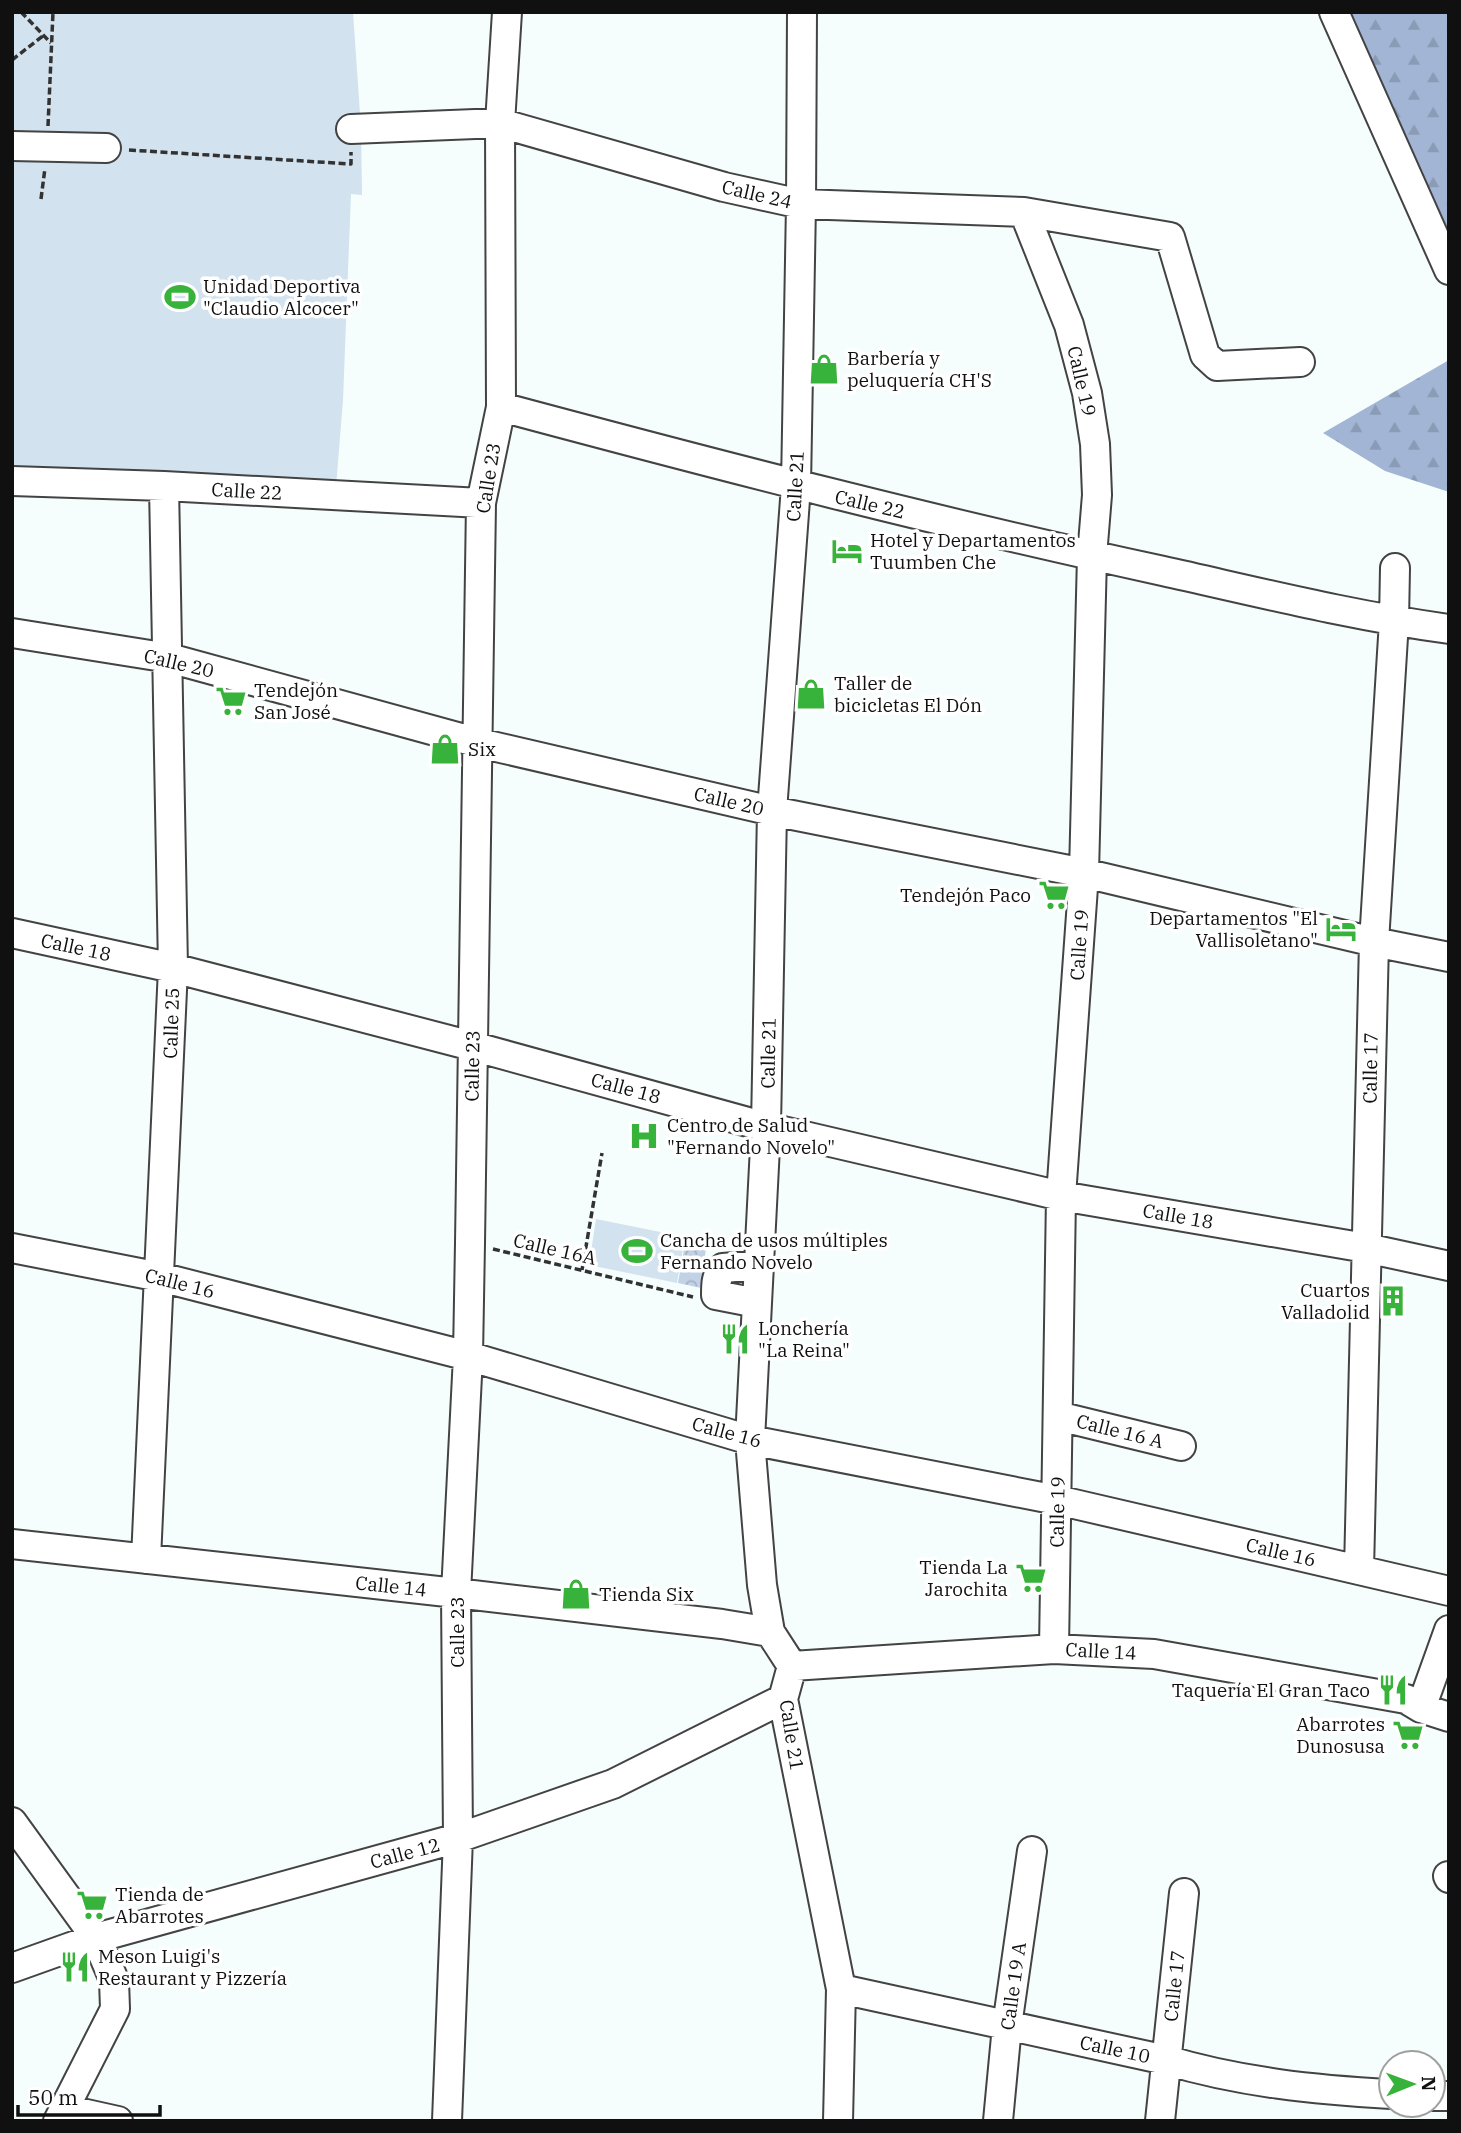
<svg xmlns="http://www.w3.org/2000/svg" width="1461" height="2133" viewBox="0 0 1461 2133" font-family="'IBM Plex Serif',serif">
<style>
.forest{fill:url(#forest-firs)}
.park{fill:url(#park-crowns)}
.pitch{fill:#d2e2ee}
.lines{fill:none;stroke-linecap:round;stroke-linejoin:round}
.minor-casing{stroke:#434343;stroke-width:32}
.path{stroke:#323232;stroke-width:3.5;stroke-dasharray:7 3.5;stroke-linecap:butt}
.minor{stroke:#fff;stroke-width:28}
.labels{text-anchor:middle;stroke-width:7;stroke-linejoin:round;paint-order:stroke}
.street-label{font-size:19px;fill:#101010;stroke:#fff}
.poi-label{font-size:19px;fill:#101010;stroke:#fff;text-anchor:start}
</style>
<defs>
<pattern id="forest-firs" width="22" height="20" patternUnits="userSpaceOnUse" patternTransform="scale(1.75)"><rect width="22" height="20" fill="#a2b5d5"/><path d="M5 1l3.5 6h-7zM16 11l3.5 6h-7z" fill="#8a9bb6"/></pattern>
<pattern id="park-crowns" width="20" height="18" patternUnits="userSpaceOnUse" patternTransform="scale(1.75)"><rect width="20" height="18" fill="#c1d1e6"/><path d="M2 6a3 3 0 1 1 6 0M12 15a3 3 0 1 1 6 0" fill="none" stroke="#a5b2c4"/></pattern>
</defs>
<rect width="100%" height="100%" fill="#f5fefd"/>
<path class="forest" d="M1345,12H1449V234Z
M1449,360V492L1385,471L1323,433Z"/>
<path class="park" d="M686,1238L706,1248L701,1288L678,1283Z"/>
<path class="pitch" d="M12,12H353L361,128L362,195L351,194L343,400L336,487L12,467Z
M596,1219L685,1237L677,1283L589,1265Z"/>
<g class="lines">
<g class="minor-casing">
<path id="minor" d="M802,12L801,204L796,486L772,811L766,1127L750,1440L762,1585L770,1632L792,1666L783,1699L841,1989L838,2121
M1334,12L1449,270
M351,129L500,123L724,187L801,204L1024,212L1170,237L1205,355L1217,366L1300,362
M12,146L106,148
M1024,212L1069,325L1087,393L1095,444L1097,495L1092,556L1084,873L1061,1196L1054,1649
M501,407C721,466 941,523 1163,571C1258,592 1353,616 1449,629
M12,481L164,486L481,503
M12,633L169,658L479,743L772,811L1084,873L1374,942L1449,957
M12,933L173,968L472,1046L766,1127L1061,1196L1366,1248L1449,1266
M12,1248L160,1277L468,1356L750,1440L1057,1500L1449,1591
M757,1303L716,1295C716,1283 716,1277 723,1268L759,1265
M1058,1416L1181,1446
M12,1544L456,1593L722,1624L770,1632
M146,1559L173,968L164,486
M1359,1570L1374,942L1394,621L1395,568
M792,1666L1054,1649L1154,1654L1406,1699L1421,1708L1449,1717
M1421,1708L1449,1630
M12,1822L96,1938L114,1980L115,2009L58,2121
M1448,1876L1449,1878
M12,1968L96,1938L458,1838L613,1784L783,1699
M841,1989L1166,2060C1239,2082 1315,2090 1391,2094
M1433,2096H1449
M64,2109L118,2121
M447,2121L458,1838L456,1593L468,1356L470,1243L481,503L501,407L500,123L507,12
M998,2121L1007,2026L1032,1851
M1160,2121L1184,1893"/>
</g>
<path class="path" d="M21,12L51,43
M12,60L44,35
M48,126L53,12
M129,150L351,164V152
M41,199L45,168
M493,1249L693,1297
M582,1270L602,1153"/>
<use href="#minor" class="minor"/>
</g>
<defs>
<g id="stadium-bare" transform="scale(2.415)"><path d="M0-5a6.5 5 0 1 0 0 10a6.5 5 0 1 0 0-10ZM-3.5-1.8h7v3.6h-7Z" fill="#37b23a" stroke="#fff" stroke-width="2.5" paint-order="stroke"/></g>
<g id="shop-bare" transform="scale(2.415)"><path d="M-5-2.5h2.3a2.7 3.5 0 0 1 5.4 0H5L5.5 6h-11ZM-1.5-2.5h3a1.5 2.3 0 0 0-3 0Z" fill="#37b23a" stroke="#fff" stroke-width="2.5" paint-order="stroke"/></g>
<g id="hotel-bare" transform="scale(2.415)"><path d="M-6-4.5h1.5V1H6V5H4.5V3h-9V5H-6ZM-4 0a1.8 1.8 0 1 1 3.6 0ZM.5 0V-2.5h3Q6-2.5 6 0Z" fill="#37b23a" stroke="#fff" stroke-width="2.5" paint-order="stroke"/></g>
<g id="supermarket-bare" transform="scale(2.415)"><path d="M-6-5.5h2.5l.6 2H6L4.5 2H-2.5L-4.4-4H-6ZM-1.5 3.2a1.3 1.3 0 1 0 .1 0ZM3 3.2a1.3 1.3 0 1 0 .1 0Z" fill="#37b23a" stroke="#fff" stroke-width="2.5" paint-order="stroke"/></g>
<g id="hospital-bare" transform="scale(2.415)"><path d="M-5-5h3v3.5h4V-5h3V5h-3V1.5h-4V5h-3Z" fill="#37b23a" stroke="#fff" stroke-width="2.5" paint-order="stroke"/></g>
<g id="building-bare" transform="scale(2.415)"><path d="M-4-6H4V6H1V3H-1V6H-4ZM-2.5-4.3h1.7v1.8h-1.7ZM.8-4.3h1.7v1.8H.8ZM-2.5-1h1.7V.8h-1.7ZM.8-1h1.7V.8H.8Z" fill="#37b23a" stroke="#fff" stroke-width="2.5" paint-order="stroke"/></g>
<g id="restaurant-bare" transform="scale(2.415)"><path d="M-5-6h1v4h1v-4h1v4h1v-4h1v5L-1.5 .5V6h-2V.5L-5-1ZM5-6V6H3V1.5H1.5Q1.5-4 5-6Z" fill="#37b23a" stroke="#fff" stroke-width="2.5" paint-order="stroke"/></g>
</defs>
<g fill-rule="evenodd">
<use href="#stadium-bare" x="180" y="297"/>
<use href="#shop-bare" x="824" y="369"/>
<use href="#hotel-bare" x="847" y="551"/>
<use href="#shop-bare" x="811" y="694"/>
<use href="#supermarket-bare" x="231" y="701"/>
<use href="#shop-bare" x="445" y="749"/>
<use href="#supermarket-bare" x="1054" y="895"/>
<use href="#hotel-bare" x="1341" y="929"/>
<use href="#hospital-bare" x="644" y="1136"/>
<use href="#stadium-bare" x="637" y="1251"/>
<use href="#building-bare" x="1393" y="1301"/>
<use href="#restaurant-bare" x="735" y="1339"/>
<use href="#supermarket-bare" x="1031" y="1578"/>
<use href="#shop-bare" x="576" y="1594"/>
<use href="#restaurant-bare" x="1393" y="1690"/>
<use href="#supermarket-bare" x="1408" y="1735"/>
<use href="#supermarket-bare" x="92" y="1905"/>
<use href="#restaurant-bare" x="75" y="1967"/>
</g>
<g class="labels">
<g class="street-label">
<text transform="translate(757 194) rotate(13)" y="7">Calle 24</text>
<text transform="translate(1082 381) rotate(77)" y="7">Calle 19</text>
<text transform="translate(488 478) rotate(-81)" y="7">Calle 23</text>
<text transform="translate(795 486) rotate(-87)" y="7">Calle 21</text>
<text transform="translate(247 491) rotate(3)" y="7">Calle 22</text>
<text transform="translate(870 504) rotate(13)" y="7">Calle 22</text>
<text transform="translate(179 663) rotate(13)" y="7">Calle 20</text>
<text transform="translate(729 801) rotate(13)" y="7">Calle 20</text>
<text transform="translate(1079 945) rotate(-86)" y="7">Calle 19</text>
<text transform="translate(76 947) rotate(12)" y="7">Calle 18</text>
<text transform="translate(171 1023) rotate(-88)" y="7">Calle 25</text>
<text transform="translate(768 1053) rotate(-89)" y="7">Calle 21</text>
<text transform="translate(472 1066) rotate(-89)" y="7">Calle 23</text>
<text transform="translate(1370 1068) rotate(-89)" y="7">Calle 17</text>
<text transform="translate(626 1088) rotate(15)" y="7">Calle 18</text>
<text transform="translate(1178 1216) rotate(10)" y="7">Calle 18</text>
<text transform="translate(555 1249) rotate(13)" y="7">Calle 16A</text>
<text transform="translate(180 1283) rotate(14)" y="7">Calle 16</text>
<text transform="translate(1120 1431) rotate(14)" y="7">Calle 16 A</text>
<text transform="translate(727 1432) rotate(15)" y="7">Calle 16</text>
<text transform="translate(1057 1512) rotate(-89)" y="7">Calle 19</text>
<text transform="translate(1281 1552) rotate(13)" y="7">Calle 16</text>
<text transform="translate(391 1586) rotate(6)" y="7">Calle 14</text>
<text transform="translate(457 1632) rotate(-90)" y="7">Calle 23</text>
<text transform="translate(1101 1651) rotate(3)" y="7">Calle 14</text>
<text transform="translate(792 1735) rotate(81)" y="7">Calle 21</text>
<text transform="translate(405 1853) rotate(-15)" y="7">Calle 12</text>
<text transform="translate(1013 1986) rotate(-82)" y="7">Calle 19 A</text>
<text transform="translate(1174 1986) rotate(-84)" y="7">Calle 17</text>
<text transform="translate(1115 2049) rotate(12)" y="7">Calle 10</text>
</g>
<g class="poi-label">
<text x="203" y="293">Unidad Deportiva<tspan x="203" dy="22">"Claudio Alcocer"</tspan></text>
<text x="847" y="365">Barbería y<tspan x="847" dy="22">peluquería CH'S</tspan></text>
<text x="870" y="547">Hotel y Departamentos<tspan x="870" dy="22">Tuumben Che</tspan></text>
<text x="834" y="690">Taller de<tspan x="834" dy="22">bicicletas El Dón</tspan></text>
<text x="254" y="697">Tendejón<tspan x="254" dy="22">San José</tspan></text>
<text x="468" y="756">Six</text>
<text x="1031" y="902" text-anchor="end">Tendejón Paco</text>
<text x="1318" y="925" text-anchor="end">Departamentos "El<tspan x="1318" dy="22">Vallisoletano"</tspan></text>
<text x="667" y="1132">Centro de Salud<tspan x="667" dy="22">"Fernando Novelo"</tspan></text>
<text x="660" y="1247">Cancha de usos múltiples<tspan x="660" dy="22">Fernando Novelo</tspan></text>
<text x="1370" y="1297" text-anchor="end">Cuartos<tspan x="1370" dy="22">Valladolid</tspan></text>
<text x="758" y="1335">Lonchería<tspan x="758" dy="22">"La Reina"</tspan></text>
<text x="1008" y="1574" text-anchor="end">Tienda La<tspan x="1008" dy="22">Jarochita</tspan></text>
<text x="599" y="1601">Tienda Six</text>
<text x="1370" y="1697" text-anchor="end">Taquería El Gran Taco</text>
<text x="1385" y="1731" text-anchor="end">Abarrotes<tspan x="1385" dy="22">Dunosusa</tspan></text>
<text x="115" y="1901">Tienda de<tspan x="115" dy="22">Abarrotes</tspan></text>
<text x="98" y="1963">Meson Luigi's<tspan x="98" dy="22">Restaurant y Pizzería</tspan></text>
</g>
</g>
<rect width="1461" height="2133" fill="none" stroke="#101010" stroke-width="28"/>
<g transform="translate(1412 2084) rotate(89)"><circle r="33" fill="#ffffff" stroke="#9f9f9f" stroke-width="2"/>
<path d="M0-5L12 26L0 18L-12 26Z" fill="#37b23a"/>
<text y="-10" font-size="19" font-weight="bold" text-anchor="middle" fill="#101010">N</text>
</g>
<path d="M18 2105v10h142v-10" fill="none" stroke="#101010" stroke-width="3.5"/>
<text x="28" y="2105" font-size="21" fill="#101010" stroke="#ffffff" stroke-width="5" paint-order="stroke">50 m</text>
</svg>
